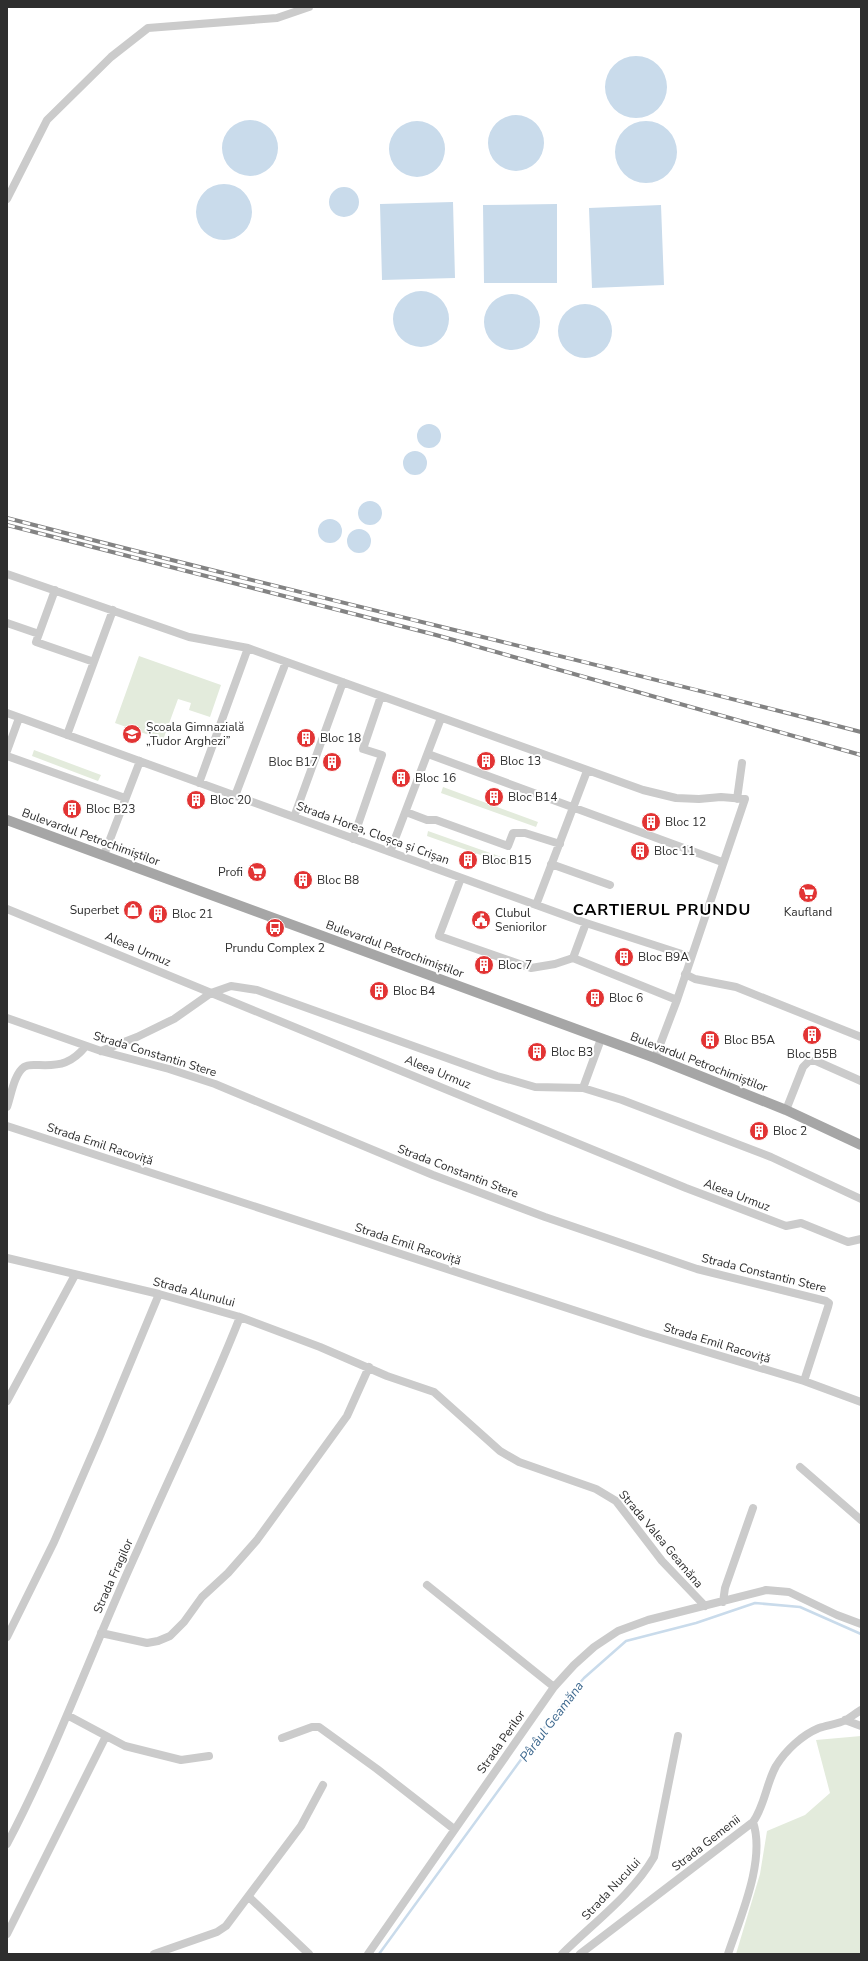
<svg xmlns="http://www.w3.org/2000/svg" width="868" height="1961" viewBox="0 0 868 1961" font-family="'Nunito Sans',sans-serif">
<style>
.green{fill:#e3ebdc}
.water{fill:#c9dbeb}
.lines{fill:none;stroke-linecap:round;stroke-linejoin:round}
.stream{stroke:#c9dbeb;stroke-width:2.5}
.minor{stroke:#cbcbcb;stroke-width:8}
.major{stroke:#a6a6a6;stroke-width:10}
.rail-casing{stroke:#838383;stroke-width:4}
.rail{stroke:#fff;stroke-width:2.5;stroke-dasharray:8;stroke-linecap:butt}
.labels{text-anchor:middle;stroke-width:4;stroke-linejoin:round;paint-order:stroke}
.poi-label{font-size:12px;fill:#2e2e2e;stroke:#fff;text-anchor:start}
.street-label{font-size:12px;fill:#2e2e2e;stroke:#fff}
.water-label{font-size:13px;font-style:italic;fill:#3e698f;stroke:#fff}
.district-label{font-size:16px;font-weight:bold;letter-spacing:1px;fill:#000;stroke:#fff}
</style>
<rect width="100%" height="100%" fill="#fff"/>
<path class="green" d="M139,656L221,685L210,717L189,710L191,703L178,699L163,740L115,723Z
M34,750L101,775L98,781L32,756Z
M443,787L538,822L536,827L441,793Z
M428,831L510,860L509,865L427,836Z
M861,1736V1954H736L760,1874L767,1831L805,1815L830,1793L816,1740Z"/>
<path class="water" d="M605 87a31 31 0 1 1 62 0a31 31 0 1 1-62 0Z
M488 143a28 28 0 1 1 56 0a28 28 0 1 1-56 0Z
M222 148a28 28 0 1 1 56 0a28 28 0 1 1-56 0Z
M615 152a31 31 0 1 1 62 0a31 31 0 1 1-62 0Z
M389 149a28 28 0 1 1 56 0a28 28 0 1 1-56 0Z
M196 212a28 28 0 1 1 56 0a28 28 0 1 1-56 0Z
M329 202a15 15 0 1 1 30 0a15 15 0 1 1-30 0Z
M453,202L455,278L382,280L380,204Z
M557,204V283H484L483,205Z
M661,205L664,285L592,288L589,208Z
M393 319a28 28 0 1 1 56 0a28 28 0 1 1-56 0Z
M484 322a28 28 0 1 1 56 0a28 28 0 1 1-56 0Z
M558 331a27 27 0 1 1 54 0a27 27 0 1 1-54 0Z
M417 436a12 12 0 1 1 24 0a12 12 0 1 1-24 0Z
M403 463a12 12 0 1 1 24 0a12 12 0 1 1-24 0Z
M358 513a12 12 0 1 1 24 0a12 12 0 1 1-24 0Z
M318 531a12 12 0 1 1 24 0a12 12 0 1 1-24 0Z
M347 541a12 12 0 1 1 24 0a12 12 0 1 1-24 0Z"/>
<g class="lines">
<path class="stream" d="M379,1954L563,1702L584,1678L626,1641L696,1623L755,1603L800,1607L861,1634"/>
<path class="minor" d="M7,199L47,120L111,57L148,28L277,18L309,7
M7,574L189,637L248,648L643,790L676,798L699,799L721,797L745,799L677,1000L655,1058
M55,590L36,642L94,662
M7,623L39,634
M7,713L586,923L691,957
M67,735L113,610
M7,751L19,718
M428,754L722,862
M7,756L125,798
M199,783L248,648
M235,796L286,662
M737,799L742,763
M406,812L427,820H436L508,846L513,833H525L560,844
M294,817L343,682
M353,839L382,755L363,749L381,696
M390,852L441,718
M104,855L140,761
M551,864L610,885
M461,878L439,936L531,968L555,964L573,958L677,1000
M536,905L587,771
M7,909L686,1188L786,1226L801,1223L848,1242L861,1239
M573,958L586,923
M685,974L695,979L736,987L861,1037
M7,1018L101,1051L169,1069L215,1084L433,1175L545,1217L697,1269L826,1301L829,1303L828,1307L804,1381
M101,1051L137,1037L174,1019L211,993L231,986L257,990L497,1076L535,1087L583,1088L601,1039
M583,1088L622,1100L771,1157L861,1199
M7,1107C11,1096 14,1074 24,1067C28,1064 34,1065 39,1065C61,1066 72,1063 86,1046
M786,1110L803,1067L809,1061H816L861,1081
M7,1126L644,1333L804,1381L861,1402
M7,1258L159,1294L240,1317L320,1347L387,1376L434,1392L500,1451L519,1462L596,1489L616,1501L662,1561L705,1606
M7,1401L75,1275
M800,1467L861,1520
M427,1585L554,1687
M723,1602L725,1588L753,1508
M101,1633L147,1643L158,1641L170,1636L184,1622L202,1597L228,1573L257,1540L347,1416L369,1367
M7,1637L54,1542L100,1436L159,1294
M67,1715L125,1746L181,1760L209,1756
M845,1720L861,1726
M282,1738L312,1727H319L377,1769L454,1829
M7,1844C57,1749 93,1647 138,1549C172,1471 209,1396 240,1317
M249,1897L309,1954
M7,1934L106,1736
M154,1954L217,1932L226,1926L301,1826L323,1785
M368,1954L554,1687L574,1665L594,1647L618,1631L648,1620L766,1590L789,1592L837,1615L861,1624
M562,1954C593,1923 632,1895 654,1857L678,1736
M580,1954L753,1822C765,1805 766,1784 776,1766C786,1750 802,1735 819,1728C828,1725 838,1724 846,1720C851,1717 856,1713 861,1710
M728,1954C740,1918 766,1860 753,1822"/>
<path class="major" d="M7,820L655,1058L786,1110L861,1145"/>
<g class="rail-casing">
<path id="rail" d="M7,518C291,592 577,658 861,732
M7,525L436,635L861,755"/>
</g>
<use href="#rail" class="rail"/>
</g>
<defs>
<g id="school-disc" transform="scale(1)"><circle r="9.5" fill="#e23434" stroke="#fff"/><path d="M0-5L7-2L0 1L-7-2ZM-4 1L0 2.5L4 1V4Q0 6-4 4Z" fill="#fff"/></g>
<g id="building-disc" transform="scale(1)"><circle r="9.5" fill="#e23434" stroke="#fff"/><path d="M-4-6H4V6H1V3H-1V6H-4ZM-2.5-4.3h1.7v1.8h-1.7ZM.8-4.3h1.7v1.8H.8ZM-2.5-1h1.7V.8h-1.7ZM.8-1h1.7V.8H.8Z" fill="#fff"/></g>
<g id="supermarket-disc" transform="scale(1)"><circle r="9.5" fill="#e23434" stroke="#fff"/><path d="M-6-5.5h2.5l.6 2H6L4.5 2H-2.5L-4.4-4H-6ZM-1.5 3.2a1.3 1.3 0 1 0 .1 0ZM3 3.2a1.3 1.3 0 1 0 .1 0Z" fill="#fff"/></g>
<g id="shop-disc" transform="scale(1)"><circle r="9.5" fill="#e23434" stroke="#fff"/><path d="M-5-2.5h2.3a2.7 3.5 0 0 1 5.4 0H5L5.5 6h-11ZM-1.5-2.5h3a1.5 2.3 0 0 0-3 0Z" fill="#fff"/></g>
<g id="civic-disc" transform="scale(1)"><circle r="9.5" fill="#e23434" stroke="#fff"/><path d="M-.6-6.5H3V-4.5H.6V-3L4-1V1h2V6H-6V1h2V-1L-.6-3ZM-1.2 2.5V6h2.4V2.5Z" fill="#fff"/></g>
<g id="bus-disc" transform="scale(1)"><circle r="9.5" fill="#e23434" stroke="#fff"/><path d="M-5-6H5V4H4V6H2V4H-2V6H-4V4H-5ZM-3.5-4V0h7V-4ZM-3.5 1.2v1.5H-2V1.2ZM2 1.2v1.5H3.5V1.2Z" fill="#fff"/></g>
</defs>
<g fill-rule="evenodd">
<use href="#school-disc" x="132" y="734"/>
<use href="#building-disc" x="306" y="738"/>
<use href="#building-disc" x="486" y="761"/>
<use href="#building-disc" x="332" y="762"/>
<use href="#building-disc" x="401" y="778"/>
<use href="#building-disc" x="494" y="797"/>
<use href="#building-disc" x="196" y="800"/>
<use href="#building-disc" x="72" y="809"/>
<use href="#building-disc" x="651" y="822"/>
<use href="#building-disc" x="640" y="851"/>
<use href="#building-disc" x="468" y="860"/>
<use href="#supermarket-disc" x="257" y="872"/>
<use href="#building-disc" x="303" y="880"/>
<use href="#supermarket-disc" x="808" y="893"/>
<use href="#shop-disc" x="133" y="910"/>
<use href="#building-disc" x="158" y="914"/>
<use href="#civic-disc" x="481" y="920"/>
<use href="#bus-disc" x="275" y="928"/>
<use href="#building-disc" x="624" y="957"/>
<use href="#building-disc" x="484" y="965"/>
<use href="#building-disc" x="379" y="991"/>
<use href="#building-disc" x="595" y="998"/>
<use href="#building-disc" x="812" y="1035"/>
<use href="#building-disc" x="710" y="1040"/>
<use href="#building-disc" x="537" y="1052"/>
<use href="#building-disc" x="759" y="1131"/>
</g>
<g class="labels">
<g class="poi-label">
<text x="146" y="731">Școala Gimnazială<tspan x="146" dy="14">„Tudor Arghezi”</tspan></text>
<text x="320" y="742">Bloc 18</text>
<text x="500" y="765">Bloc 13</text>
<text x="318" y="766" text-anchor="end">Bloc B17</text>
<text x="415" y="782">Bloc 16</text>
<text x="508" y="801">Bloc B14</text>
<text x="210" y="804">Bloc 20</text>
<text x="86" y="813">Bloc B23</text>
<text x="665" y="826">Bloc 12</text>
<text x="654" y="855">Bloc 11</text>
<text x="482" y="864">Bloc B15</text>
<text x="243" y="876" text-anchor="end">Profi</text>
<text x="317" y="884">Bloc B8</text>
<text x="119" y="914" text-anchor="end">Superbet</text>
<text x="808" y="916" text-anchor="middle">Kaufland</text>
<text x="495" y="917">Clubul<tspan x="495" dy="14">Seniorilor</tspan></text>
<text x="172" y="918">Bloc 21</text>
<text x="275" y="952" text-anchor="middle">Prundu Complex 2</text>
<text x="638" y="961">Bloc B9A</text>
<text x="498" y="969">Bloc 7</text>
<text x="393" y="995">Bloc B4</text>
<text x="609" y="1002">Bloc 6</text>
<text x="724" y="1044">Bloc B5A</text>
<text x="551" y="1056">Bloc B3</text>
<text x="812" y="1058" text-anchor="middle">Bloc B5B</text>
<text x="773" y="1135">Bloc 2</text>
</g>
<g class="street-label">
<text transform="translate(373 833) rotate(20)" y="4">Strada Horea, Cloșca și Crișan</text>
<text transform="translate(91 837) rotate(20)" y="4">Bulevardul Petrochimiștilor</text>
<text transform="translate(138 949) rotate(23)" y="4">Aleea Urmuz</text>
<text transform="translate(395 949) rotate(20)" y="4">Bulevardul Petrochimiștilor</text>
<text transform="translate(155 1054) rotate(17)" y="4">Strada Constantin Stere</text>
<text transform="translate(699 1062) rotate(21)" y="4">Bulevardul Petrochimiștilor</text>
<text transform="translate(438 1072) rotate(22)" y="4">Aleea Urmuz</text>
<text transform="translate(100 1144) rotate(18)" y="4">Strada Emil Racoviță</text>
<text transform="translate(458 1171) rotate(21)" y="4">Strada Constantin Stere</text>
<text transform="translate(737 1195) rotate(21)" y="4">Aleea Urmuz</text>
<text transform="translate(408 1244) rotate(18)" y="4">Strada Emil Racoviță</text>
<text transform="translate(764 1273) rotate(14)" y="4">Strada Constantin Stere</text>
<text transform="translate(194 1292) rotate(15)" y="4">Strada Alunului</text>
<text transform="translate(717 1343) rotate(17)" y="4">Strada Emil Racoviță</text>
<text transform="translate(661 1539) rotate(50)" y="4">Strada Valea Geamăna</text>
<text transform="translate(113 1576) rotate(-66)" y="4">Strada Fragilor</text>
<text transform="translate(501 1742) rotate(-55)" y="4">Strada Perilor</text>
<text transform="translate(706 1843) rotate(-38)" y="4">Strada Gemenii</text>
<text transform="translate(611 1889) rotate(-47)" y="4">Strada Nucului</text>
</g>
<g class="water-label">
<text transform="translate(551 1721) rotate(-53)" y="5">Pârâul Geamăna</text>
</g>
<g class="district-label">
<text x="662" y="915">CARTIERUL PRUNDU</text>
</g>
</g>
<rect width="868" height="1961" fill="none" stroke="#2e2e2e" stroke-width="16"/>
</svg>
